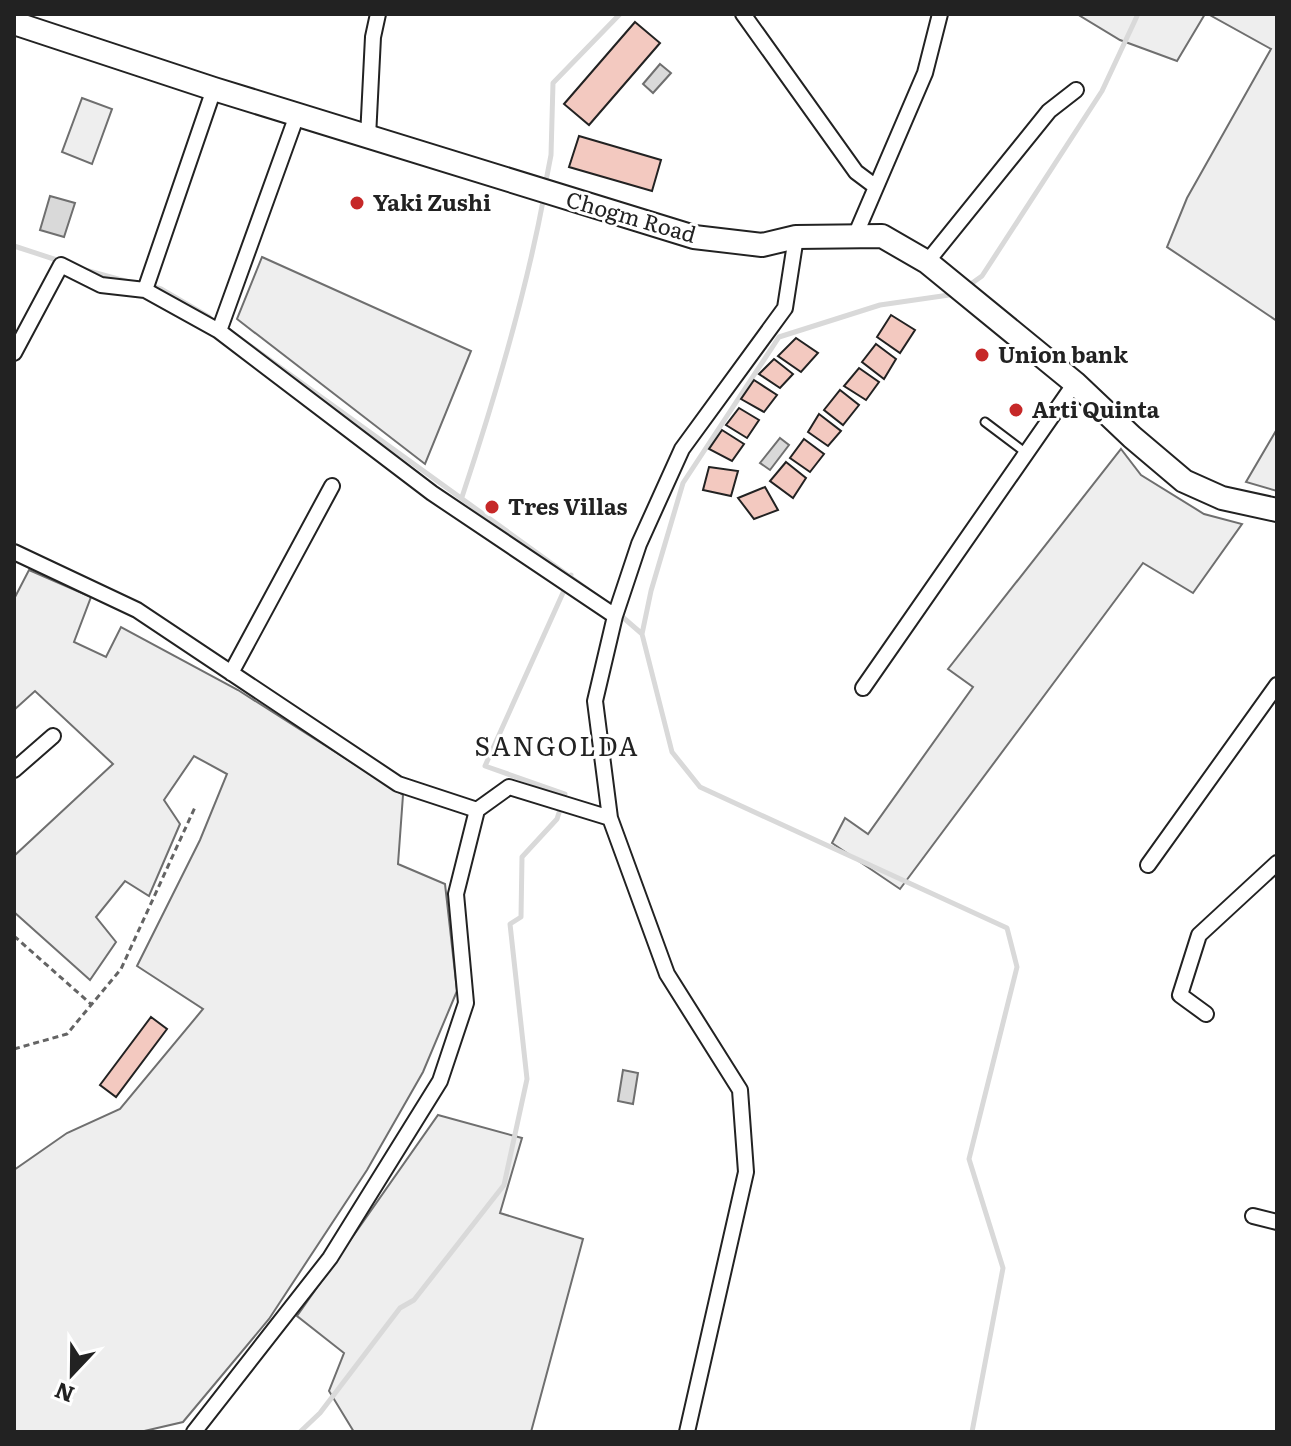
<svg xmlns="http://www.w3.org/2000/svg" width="1291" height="1446" viewBox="0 0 1291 1446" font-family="Literata,serif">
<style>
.green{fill:#eee;stroke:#6f6f6f;stroke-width:2}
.water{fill:#d9d9d9;stroke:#6f6f6f;stroke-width:2}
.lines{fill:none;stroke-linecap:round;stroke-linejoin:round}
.stream{stroke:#d9d9d9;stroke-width:5}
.building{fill:#f3c9c0;stroke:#222;stroke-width:2}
.service-casing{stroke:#222;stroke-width:11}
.minor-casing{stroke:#222;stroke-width:18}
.primary-casing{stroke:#222;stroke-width:26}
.path{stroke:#646464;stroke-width:3;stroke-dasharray:6 4;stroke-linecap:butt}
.service{stroke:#fff;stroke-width:7}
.minor{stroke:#fff;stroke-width:14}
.primary{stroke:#fff;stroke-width:22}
.poi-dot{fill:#c62828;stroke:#fff;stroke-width:3}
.labels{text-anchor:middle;stroke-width:6;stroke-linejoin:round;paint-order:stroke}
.poi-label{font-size:22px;font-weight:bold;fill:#222;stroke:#fff;text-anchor:start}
.street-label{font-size:22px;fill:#222;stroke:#fff}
.quarter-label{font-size:26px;letter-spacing:2px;fill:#222;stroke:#fff}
</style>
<rect width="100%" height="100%" fill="#fff"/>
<path class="green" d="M1077,14H1205L1177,61L1120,40Z
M1208,14H1277V321L1167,247L1187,198L1271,49Z
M82,98L112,109L92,164L62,152Z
M262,257L471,351L425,464L237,319Z
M1277,429V491L1246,482Z
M1121,449L1141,475L1204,514L1242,524L1193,593L1143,563L900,889L832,843L845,818L868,834L973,687L948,669Z
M29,570L91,597L74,642L106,657L121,627L238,690L403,795L398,864L445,884L457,991L423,1072L367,1170L269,1319L183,1422L140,1432H14V1170L67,1133L120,1109L203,1009L137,966L200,840L227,774L194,756L164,800L180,824L149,896L125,881L96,917L116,942L90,980L14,912V856L113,764L35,691L14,710V599Z
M438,1115L522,1138L500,1213L583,1239L531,1432H354L329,1391L344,1353L297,1316Z"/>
<path class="water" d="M660,64L671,73L653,93L643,84Z
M50,196L75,203L64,237L40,230Z
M780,438L789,445L770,470L760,463Z
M623,1070L638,1073L633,1104L618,1101Z"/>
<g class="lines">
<path class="stream" d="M545,186L551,155L553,83L620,14
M14,246L60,261
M85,270L129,282
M151,286L161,289L209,317
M968,286L982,276L1102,91L1138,14
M956,294L880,305L779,337L683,483L651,591L642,634L672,752L700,787L1007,928L1017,967L969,1159L1003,1268L972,1432
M224,327L605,602
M462,497C495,398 525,298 544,196
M619,614L641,633
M300,1432L320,1413L400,1308L414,1300L504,1185L527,1079L510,924L521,917L522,857L557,819L565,794L485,766L571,575"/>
</g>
<path class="building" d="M635,22L660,43L589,125L564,104Z
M579,136L661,160L652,191L569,167Z
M891,315L915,330L900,353L877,337Z
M796,338L818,353L801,372L778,356Z
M876,344L896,359L884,379L862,362Z
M774,359L793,374L780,388L759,374Z
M859,368L879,382L866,400L844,386Z
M754,380L777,395L764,412L741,399Z
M840,390L859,405L843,425L824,410Z
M739,408L759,420L747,438L726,425Z
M819,414L841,431L828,446L808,432Z
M722,430L744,444L732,461L709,449Z
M804,439L824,454L810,472L790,458Z
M786,462L806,478L793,498L770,481Z
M709,467L738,471L731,496L703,490Z
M765,487L778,510L754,519L738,498Z
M151,1017L167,1029L116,1097L100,1085Z"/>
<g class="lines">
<g class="service-casing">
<path id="service" d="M985,422L1026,453"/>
</g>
<g class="minor-casing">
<path id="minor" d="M743,14L856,172L876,187
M368,137L373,37L378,14
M855,236L925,73L940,14
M927,262L1049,111L1076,90
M145,290L214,89
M219,331L297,115
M14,353L61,265L101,285L145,290L219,331L432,493L615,616
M14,552L137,610L398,784L477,810L509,787L610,818
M231,673L332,486
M863,688L1075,383
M14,770L53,736
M1148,865L1277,685
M1206,1014L1180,995L1199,935L1277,863
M1253,1216L1277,1222
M194,1432L330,1258L440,1081L466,1003L456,894L477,810
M687,1432L746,1172L740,1090L667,974L610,818L595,701L615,616L639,544L682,449L785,308L796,237"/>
</g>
<g class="primary-casing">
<path id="primary" d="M14,23L214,89L694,237L762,245L796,237L882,236L927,262L1075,383L1132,437L1184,481L1222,498L1277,510"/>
</g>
<path class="path" d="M14,936L92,1005
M14,1049L67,1034L121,969L196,805"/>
<use href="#service" class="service"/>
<use href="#minor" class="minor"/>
<use href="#primary" class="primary"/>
</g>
<g class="poi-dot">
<circle cx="357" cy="203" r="8"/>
<circle cx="982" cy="355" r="8"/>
<circle cx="1016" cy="410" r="8"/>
<circle cx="492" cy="507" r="8"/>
</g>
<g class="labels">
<g class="poi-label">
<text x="373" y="211">Yaki Zushi</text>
<text x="998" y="363">Union bank</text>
<text x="1032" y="418">Arti Quinta</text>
<text x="508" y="515">Tres Villas</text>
</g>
<g class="street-label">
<text transform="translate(631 217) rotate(16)" y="8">Chogm Road</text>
</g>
<g class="quarter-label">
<text x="557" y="756">SANGOLDA</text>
</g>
</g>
<rect width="1291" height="1446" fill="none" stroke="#222222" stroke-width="32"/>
<g transform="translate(72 1374) rotate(202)" stroke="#ffffff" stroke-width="6" paint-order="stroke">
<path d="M0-6L14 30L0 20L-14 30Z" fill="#222222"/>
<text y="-12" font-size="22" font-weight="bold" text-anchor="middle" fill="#222222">N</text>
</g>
</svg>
